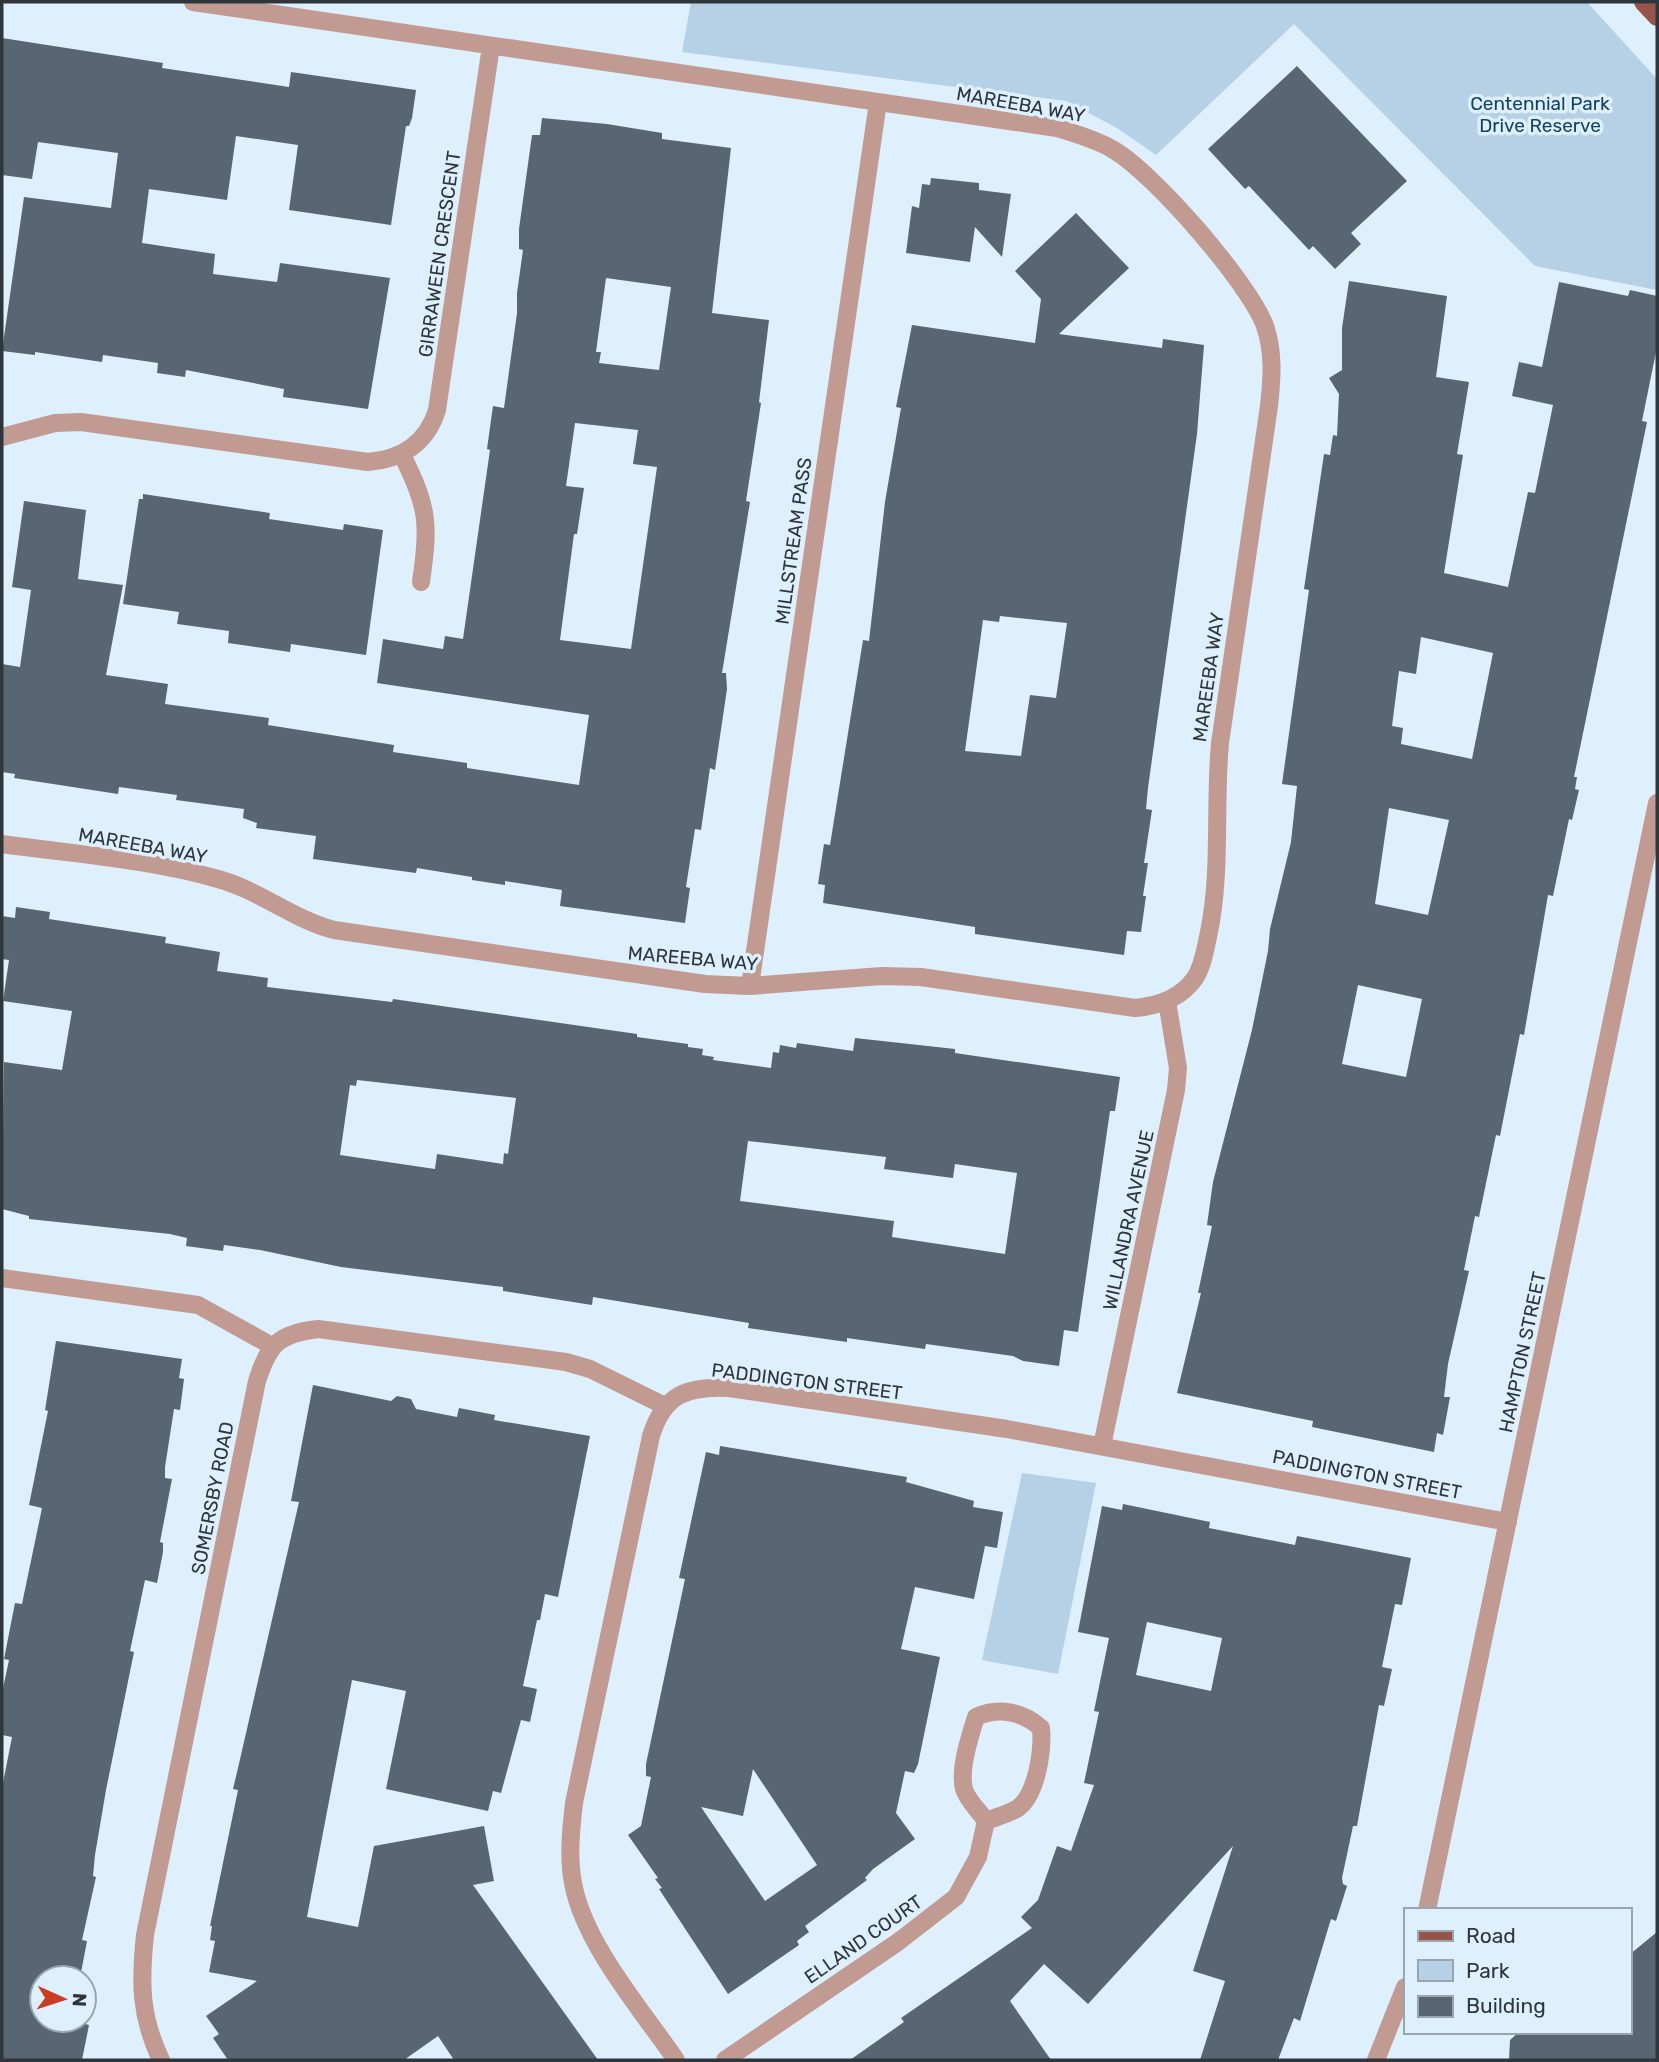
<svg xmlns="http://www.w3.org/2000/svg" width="1659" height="2062" viewBox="0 0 1659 2062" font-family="Rubik,sans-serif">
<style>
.green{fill:#b6d0e6}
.building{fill:#576672;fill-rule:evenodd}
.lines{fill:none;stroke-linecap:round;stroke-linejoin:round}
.minor{stroke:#c19a92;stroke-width:18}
.major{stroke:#965546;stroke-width:18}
.labels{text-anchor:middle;stroke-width:7;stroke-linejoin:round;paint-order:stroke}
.park-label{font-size:19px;fill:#134263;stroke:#deeffe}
.street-label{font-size:19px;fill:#2e353b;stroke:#deeffe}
</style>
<rect width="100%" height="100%" fill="#deeffe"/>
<path class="green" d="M691,2H1587L1657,79V290L1535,266L1294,24L1156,155L1117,128L1066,101L682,52Z
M1022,1473L1096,1483L1058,1674L982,1660Z"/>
<path class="building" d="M2,38L163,63L162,68L289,87L291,72L416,90L412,118L409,126H406L391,225L289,210L298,145L236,136L227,200L149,189L142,243L215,254L213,274L277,282L280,263L390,278L368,409L283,397L284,389L186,370L185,377L157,373L158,363L103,355L102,362L35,352V355L2,351L24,197L111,208L118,153L38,142L32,179L2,175Z
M1297,66L1407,181L1351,233L1361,244L1335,269L1313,246L1309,250L1249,186L1245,189L1208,149Z
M542,118L607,124L662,133V139L731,148L712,313L769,320L759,402L761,403L746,501L750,502L722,673H726L727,689L715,770L710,768L701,830L695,829L686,887L690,888L685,923L560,906L562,890L505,881V885L472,880V877L417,868L416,873L313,859L316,836L256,828L257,823L243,818L244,809L176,800L177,795L119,787L118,794L14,778L15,774L2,772V664L20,667L31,590L12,587L24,501L86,510L78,579L123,585L106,675L168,684L165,704L269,718L268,725L394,745L393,752L467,763V768L579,785L589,715L377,683L383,639L443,649L445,636L463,639L490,450L487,449L493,406L504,408L517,313V293L523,250L519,249V229L532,135H540ZM606,278L671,287L659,370L599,363L601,352H596ZM575,423L638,430L633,464L657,467L631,649L560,640L574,534H577L584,488L566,486Z
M931,178L979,183V190L1011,194L1002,257L975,227L970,262L906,253L912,206L919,208L922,184L930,185Z
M1076,213L1129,268L1059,334L1162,348L1163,339L1204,345L1197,434L1148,788L1146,809L1152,810L1144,863H1148L1143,896H1146L1141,932L1127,931L1124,955L975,934V927L823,903L825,885L818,884L824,844L830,845L863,640L869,641L885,502L901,408L896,407L912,325L1035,343L1041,299L1015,271ZM1000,616L1067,623L1056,698L1030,695L1021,756L965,751L983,620L999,622Z
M1349,281L1447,296L1436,377L1469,382L1457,454L1463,455L1444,573L1508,587L1528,492L1535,493L1553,405L1512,396L1519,362L1542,367L1559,282L1628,296L1630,290L1657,296V347L1642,421L1647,422L1574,777H1577L1575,789L1579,790L1572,820L1569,819L1553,896L1548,895L1524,1035L1520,1034L1500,1136L1496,1135L1479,1217L1475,1216L1464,1270L1469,1271L1448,1364L1444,1397H1450L1443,1435L1437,1433L1434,1452L1312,1427L1313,1421L1177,1393L1201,1293H1198L1212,1226L1207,1225L1213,1182L1252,1030L1268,951L1270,929L1291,842L1297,786L1282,784L1309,590L1304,589L1324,454L1330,455L1333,435L1337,436L1339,394L1329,378L1342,370V328ZM1421,637L1493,653L1472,759L1401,744L1403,728L1392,726L1399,671L1416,674ZM1389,808L1449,820L1428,915L1375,904ZM1358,985L1422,999L1406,1077L1342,1064Z
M143,494L270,513L269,519L343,530L344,524L383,530L366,655L291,644L290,652L228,643L229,631L177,624L179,612L123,604L139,499H143Z
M16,907L50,912L49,919L166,937L165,943L220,952L217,971L268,978L267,987L392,1002L393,999L637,1034V1037L688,1044V1047L703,1049L702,1055L714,1057L713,1060L771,1068L773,1052L779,1053L780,1045L796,1048L797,1043L853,1051L855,1038L955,1049V1053L1120,1077L1115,1111H1110L1078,1332L1064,1330L1059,1366L1023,1361L1013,1356L926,1344L925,1349L847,1338V1342L748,1328L749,1323L593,1297L592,1305L503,1291V1287L341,1267L260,1250L224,1245L223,1251L186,1246L187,1238L170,1234L29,1219V1216L2,1209L4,1062L62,1070L72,1011L3,1001L9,960L2,959V916L15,918ZM357,1080L516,1098L508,1154L504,1153L503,1164L437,1154L435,1169L340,1155L350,1085L356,1086ZM748,1141L886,1157L884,1169L953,1178L955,1164L1017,1173L1005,1254L892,1237L894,1221L740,1201Z
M56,1341L182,1359L179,1378L184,1379L180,1410L174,1409L165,1467V1478L172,1479L160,1542L163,1543V1552L157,1583L145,1580L130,1651L134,1652L106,1790L95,1855L93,1876L96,1877L82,1940L87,1941L80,1978H42V2020H71L89,2025L82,2060H2V1788L12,1737L2,1735V1693L9,1660L4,1659L15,1603L22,1604L42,1508L29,1505L48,1411L45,1410Z
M313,1385L391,1401L397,1396L411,1399L416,1409L457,1417L459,1408L495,1415L494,1420L590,1436L558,1597L545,1594L540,1620H537L523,1686L537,1689L530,1722L521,1720L501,1793L493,1791L488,1811L386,1789L406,1691L352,1680L307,1917L358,1927L374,1846L484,1826L494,1881L473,1885L598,2060H454L438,2036L404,2060H228L213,2038L219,2034L206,2016L257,1981L209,1972L215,1941L210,1940L212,1926H210L238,1790L233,1789L238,1768L299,1502L291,1501Z
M720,1446L907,1477L906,1482L974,1501L973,1507L1003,1512L997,1548L985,1546L974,1599L915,1587L901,1649L940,1657L918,1764L914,1773L905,1771L896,1813L915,1839L873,1869L865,1878L867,1880L805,1926L809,1932L797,1941L799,1945L728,1994L659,1889L662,1888L655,1879L658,1878L628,1835L641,1826L651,1777L646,1776V1764L685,1579L679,1578L706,1452L719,1455ZM753,1769L817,1865L765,1901L701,1807L743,1816Z
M1123,1504L1210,1522L1209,1528L1295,1545L1297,1536L1411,1558L1402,1605L1395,1604L1382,1667L1392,1669L1384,1706L1379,1705L1357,1826H1353L1342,1878L1343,1884L1347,1886L1336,1921L1331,1919L1300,2021L1294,2018L1278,2060H1200L1225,1981L1193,1971L1233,1846L1088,2004L1044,1964L1010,2001L1051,2060H850L904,2022L901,2018L1032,1928L1021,1917L1038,1900L1057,1846L1071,1851L1094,1785L1084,1783L1099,1712L1094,1711L1109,1638L1078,1632L1102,1506L1122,1510ZM1147,1622L1222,1638L1211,1691L1136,1675Z
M1657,1932V2060H1509L1510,2040L1519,2032H1629V1955Z"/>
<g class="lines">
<path class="minor" d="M2,437L55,423L81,422L368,462C402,459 427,443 437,410L491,46
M402,455C429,508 429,524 421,582
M2,844C73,854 148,859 218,879C259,890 292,919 334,930L705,984L750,986L882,976L921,977L1135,1008C1158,1006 1181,998 1195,978C1203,966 1205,950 1208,937C1222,873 1214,808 1220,743L1269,406C1272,379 1274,352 1265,326C1250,284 1152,171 1112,149C1095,139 1076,134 1057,128L193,2
M750,986L878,102
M2,1278L198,1305L272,1346
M1102,1446L1176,1090L1178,1068L1167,1001
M1427,1910L1657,803
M161,2060C140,2016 140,1982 145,1935L257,1381C269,1344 278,1334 318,1329L566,1362L590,1369L665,1406
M676,2060C642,2010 584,1944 573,1883C568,1857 571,1829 574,1803L651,1436C664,1394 687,1386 729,1388L1007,1429L1508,1522
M725,2060L898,1942L956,1897L978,1857L986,1821C980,1812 967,1800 964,1789C959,1769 970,1736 976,1717C998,1707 1022,1711 1041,1728C1043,1750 1037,1794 1018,1808C1009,1814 996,1817 986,1821
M1376,2060L1405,1987"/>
<path class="major" d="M1643,2L1657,17"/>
</g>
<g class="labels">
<g class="park-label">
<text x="1540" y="110">Centennial Park<tspan x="1540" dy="22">Drive Reserve</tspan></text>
</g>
<g class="street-label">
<text transform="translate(1021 104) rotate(10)" y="7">MAREEBA WAY</text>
<text transform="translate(439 254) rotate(-82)" y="7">GIRRAWEEN CRESCENT</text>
<text transform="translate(793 541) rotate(-82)" y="7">MILLSTREAM PASS</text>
<text transform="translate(1208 677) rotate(-82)" y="7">MAREEBA WAY</text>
<text transform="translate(143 845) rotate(10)" y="7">MAREEBA WAY</text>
<text transform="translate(693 958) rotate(5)" y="7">MAREEBA WAY</text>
<text transform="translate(1128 1220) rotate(-78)" y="7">WILLANDRA AVENUE</text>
<text transform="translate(1522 1352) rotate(-78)" y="7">HAMPTON STREET</text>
<text transform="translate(807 1381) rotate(7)" y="7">PADDINGTON STREET</text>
<text transform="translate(1367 1474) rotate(11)" y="7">PADDINGTON STREET</text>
<text transform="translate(212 1498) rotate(-79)" y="7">SOMERSBY ROAD</text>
<text transform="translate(863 1939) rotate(-35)" y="7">ELLAND COURT</text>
</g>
</g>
<rect width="1659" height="2062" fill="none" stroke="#2e353b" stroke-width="7"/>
<rect x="1404" y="1908" width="228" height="126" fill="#deeffe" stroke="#98a5b0" stroke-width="2"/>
<rect x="1418" y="1931" width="35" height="10" fill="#965546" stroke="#98a5b0" stroke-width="2"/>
<text x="1466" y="1943" font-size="21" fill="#2e353b">Road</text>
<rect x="1418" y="1960" width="35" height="21" fill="#b6d0e6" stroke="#98a5b0" stroke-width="2"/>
<text x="1466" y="1978" font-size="21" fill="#2e353b">Park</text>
<rect x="1418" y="1996" width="35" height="21" fill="#576672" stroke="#98a5b0" stroke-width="2"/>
<text x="1466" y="2013" font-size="21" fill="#2e353b">Building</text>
<g transform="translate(63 1999) rotate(93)"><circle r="33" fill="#deeffe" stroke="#98a5b0" stroke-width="2"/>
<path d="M0-5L12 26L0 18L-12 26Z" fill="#c93e22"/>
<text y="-10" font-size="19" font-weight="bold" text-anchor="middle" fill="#2e353b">N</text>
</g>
</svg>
